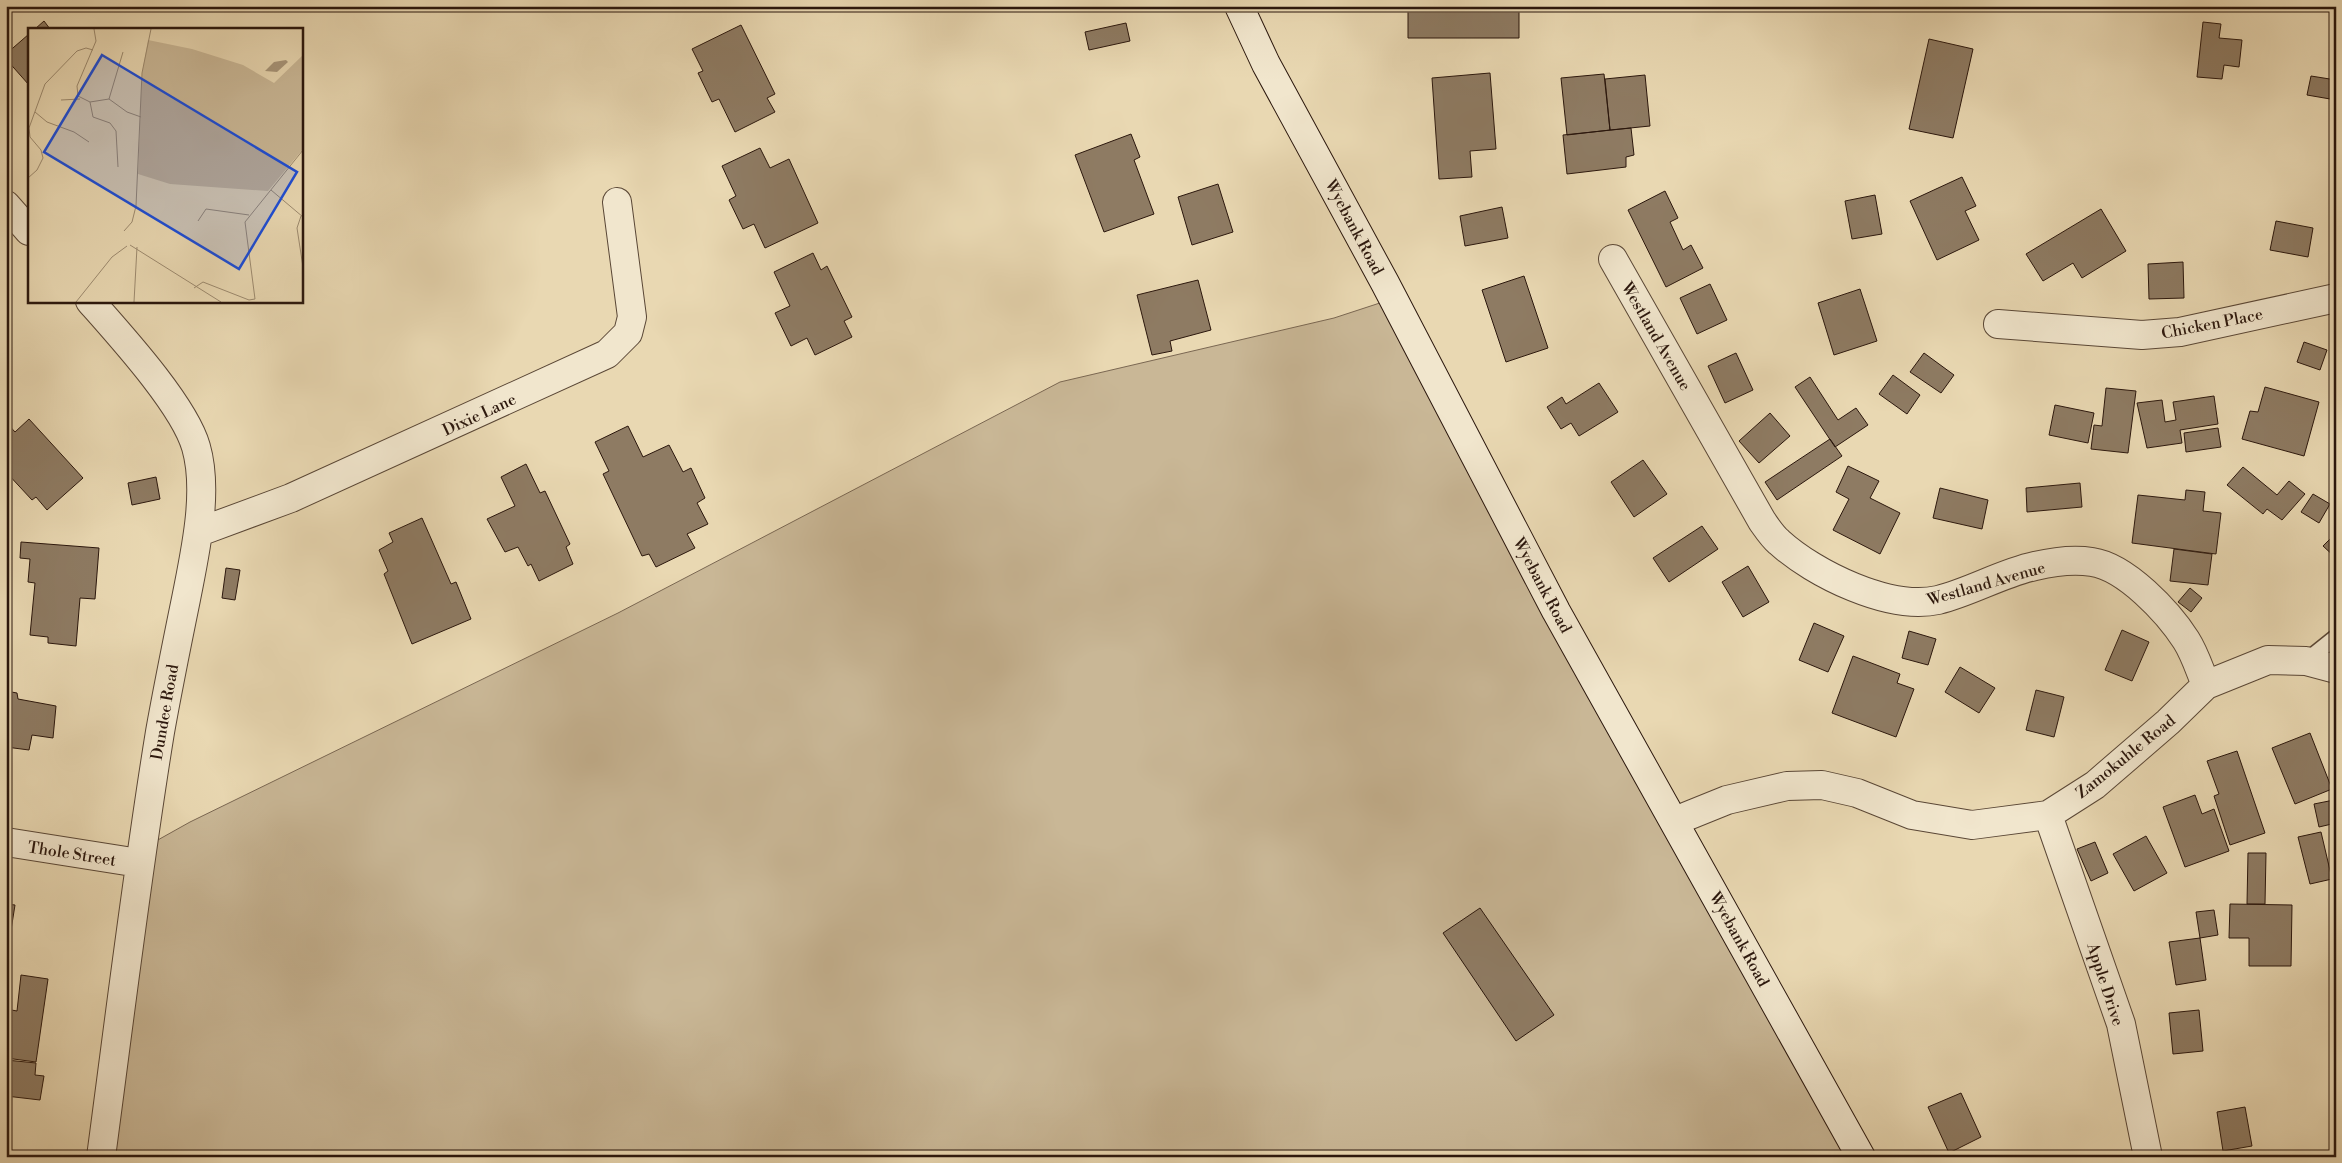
<svg xmlns="http://www.w3.org/2000/svg" width="2342" height="1163" viewBox="0 0 2342 1163" font-family="'Libre Bodoni',serif">
<style>
.green{fill:#c9b796;stroke:#7a6752}
.building{fill:#8e7b63;stroke:#2b170d}
.lines{fill:none;stroke-linecap:round;stroke-linejoin:round}
.lane-casing{stroke:#5a4736;stroke-width:18}
.street-casing{stroke:#5a4736;stroke-width:30}
.secondary-casing{stroke:#2b170d;stroke-width:30}
.lane{stroke:#f1e6cd;stroke-width:15}
.street{stroke:#f1e6cd;stroke-width:28}
.secondary{stroke:#f1e6cd;stroke-width:28}
.labels{text-anchor:middle;stroke-width:4;stroke-linejoin:round;paint-order:stroke}
.street-label{font-size:16px;fill:#2b170d;stroke:#f1e6cd}
.inset-road{fill:none;stroke:#9d8b70;stroke-width:1}
.view{fill:#1d4ed8;fill-opacity:0.15;stroke:#1d4ed8;stroke-width:2.5}
.inset-edge{fill:none;stroke:#2b170d;stroke-width:2.5}
</style>
<rect width="100%" height="100%" fill="#e9d8b2"/>
<filter id="stains"><feTurbulence type="fractalNoise" baseFrequency=".004" numOctaves="4"/><feColorMatrix values="0 0 0 0 .2 0 0 0 0 .09 0 0 0 0 .02 0 0 0 .5 -.17"/></filter>
<radialGradient id="worn" r=".72"><stop offset=".6" stop-color="#630" stop-opacity="0"/><stop offset="1" stop-color="#630" stop-opacity=".3"/></radialGradient>
<path class="green" d="M1392,299L1856,1157H111L156,841L190,822L618,613L1060,382L1334,318Z"/>
<path class="building" d="M1408,6H1519V38H1408Z
M44,21L50,29H35Z
M2203,22L2221,24L2219,38L2242,40L2239,67L2224,65L2222,79L2197,77Z
M1126,23L1130,41L1089,50L1085,32Z
M741,25L775,94L767,98L775,112L735,132L719,99L712,102L698,73L703,71L692,49Z
M29,34V85L6,59V54Z
M1929,39L1973,49L1953,138L1909,129Z
M1490,73L1496,149L1470,151L1472,177L1439,179L1432,78Z
M1604,74L1610,130L1567,135L1561,78Z
M1645,75L1650,126L1610,130L1605,79Z
M2311,76L2336,80V100L2307,95Z
M1631,128L1634,155L1626,157V167L1567,174L1563,135Z
M1131,134L1140,157L1134,160L1154,214L1104,232L1075,155Z
M760,148L770,168L789,159L818,223L765,248L754,224L743,229L729,200L736,196L722,166Z
M1962,177L1976,206L1965,211L1979,240L1937,260L1910,201Z
M1218,184L1233,232L1192,245L1178,197Z
M1665,191L1678,218L1670,222L1683,250L1691,245L1703,268L1666,287L1628,210Z
M1875,195L1882,234L1852,239L1845,201Z
M1502,207L1508,238L1465,246L1460,216Z
M2101,209L2126,251L2082,278L2073,263L2043,281L2026,254Z
M2276,221L2313,228L2308,257L2270,250Z
M813,253L821,270L827,266L852,317L844,321L852,337L815,355L807,338L791,346L775,313L790,306L774,272Z
M2183,262L2184,298L2149,299L2148,264Z
M1524,276L1548,348L1506,362L1482,290Z
M1198,280L1211,330L1170,341L1172,351L1152,355L1137,295Z
M1710,284L1727,320L1697,334L1680,298Z
M1860,289L1877,341L1834,355L1818,303Z
M2304,342L2327,350L2320,370L2297,362Z
M1736,353L1753,390L1725,403L1708,366Z
M1924,353L1954,375L1941,393L1910,372Z
M1893,375L1920,395L1907,414L1879,394Z
M1810,377L1838,420L1856,408L1868,425L1835,447L1795,387Z
M1599,383L1618,412L1579,436L1571,423L1561,429L1547,407L1562,397L1566,404Z
M2265,387L2319,402L2304,456L2242,439L2250,411L2258,412Z
M2106,388L2136,391L2128,453L2091,449L2094,425L2102,426Z
M2214,396L2218,424L2180,430L2182,443L2147,448L2137,403L2162,400L2165,422L2176,420L2173,402Z
M2055,405L2094,413L2088,443L2049,435Z
M1770,413L1790,436L1759,463L1739,441Z
M29,419L83,478L47,510L36,497L32,500L6,472V422L15,432Z
M628,426L643,457L669,445L683,472L691,468L705,498L697,503L708,524L687,534L695,548L656,567L649,554L642,556L603,474L609,471L595,442Z
M2218,428L2221,447L2186,452L2184,433Z
M1830,439L1842,456L1777,500L1765,482Z
M2336,443V463L2331,462Z
M1643,460L1667,494L1634,517L1611,482Z
M526,464L540,493L545,491L570,544L566,547L573,564L539,581L531,564L528,566L518,547L505,552L487,519L515,506L501,477Z
M1848,466L1879,481L1870,498L1900,513L1880,554L1833,530L1849,499L1836,492Z
M2243,467L2277,495L2289,481L2305,494L2282,520L2267,509L2263,514L2227,485Z
M156,477L160,499L132,505L128,483Z
M2080,483L2082,507L2027,512L2026,488Z
M1940,488L1988,500L1982,529L1933,518Z
M2186,490L2205,492L2203,511L2221,513L2216,554L2132,543L2138,495L2185,500Z
M2313,494L2330,504L2319,523L2301,512Z
M422,518L451,584L456,582L471,619L412,644L384,574L388,571L379,550L393,542L389,533Z
M1702,526L1718,549L1669,582L1653,558Z
M2336,533V558L2323,546Z
M21,542L99,548L95,599L80,598L76,646L48,643V637L30,635L35,583L28,582L30,559L20,558Z
M2174,549L2212,554L2208,585L2170,581Z
M1748,566L1769,602L1743,617L1722,582Z
M226,568L240,570L235,600L222,598Z
M2190,588L2202,598L2191,612L2178,602Z
M1814,623L1844,636L1828,672L1799,660Z
M2122,630L2149,642L2132,681L2105,670Z
M1909,631L1936,639L1928,665L1902,658Z
M1853,656L1900,674L1897,683L1914,689L1896,737L1832,713Z
M1960,667L1995,688L1979,713L1945,692Z
M2036,690L2064,697L2054,737L2026,730Z
M6,691L17,693L18,699L56,706L53,738L32,735L29,750L6,747Z
M2310,733L2332,789L2295,804L2272,748Z
M2237,751L2265,833L2230,845L2214,796L2219,794L2207,761Z
M2195,795L2202,814L2214,809L2229,851L2185,867L2163,807Z
M2334,800L2336,823L2319,827L2314,804Z
M2321,832L2332,879L2310,884L2298,837Z
M2146,836L2167,873L2134,891L2113,854Z
M2095,842L2108,873L2091,881L2077,849Z
M2248,853H2266L2265,904H2247Z
M6,904L15,905L8,949H6Z
M2230,904L2292,905L2291,966H2249V938H2229Z
M1480,908L1554,1015L1516,1041L1443,933Z
M2214,910L2218,935L2200,938L2196,912Z
M2200,938L2206,980L2176,985L2169,942Z
M21,975L48,979L36,1062L6,1058V1009L17,1011Z
M2336,993V1025L2331,1024Z
M2199,1010L2203,1051L2173,1054L2169,1013Z
M6,1060L36,1063L35,1075L44,1076L40,1100L6,1096Z
M1961,1093L1981,1137L1949,1153L1928,1107Z
M2245,1107L2252,1146L2223,1151L2217,1112Z"/>
<g class="lines">
<g class="lane-casing">
<path id="lane" d="M2306,661L2336,637"/>
</g>
<g class="street-casing">
<path id="street" d="M6,205L29,231
M1613,259L1762,521C1767,528 1772,536 1779,542C1814,574 1890,611 1938,600C1971,592 2002,573 2035,566C2052,562 2074,559 2092,562C2126,567 2168,612 2186,640C2195,654 2200,671 2206,685
M90,301C120,335 184,405 196,447C209,492 195,553 186,599C177,643 168,687 160,732C137,873 120,1015 101,1157
M1998,324L2142,335L2180,332L2336,298
M199,532L291,498L607,354L628,333L632,317L617,202
M2048,815L2121,1024L2148,1157
M1675,821L1727,800L1787,786L1822,785L1857,793L1912,815L1972,825L2048,815L2095,785L2168,722L2206,685L2268,660L2306,661L2336,669
M6,842L139,863"/>
</g>
<g class="secondary-casing">
<path id="secondary" d="M1239,6L1266,64L1385,283L1556,611L1861,1157"/>
</g>
<use href="#lane" class="lane"/>
<use href="#street" class="street"/>
<use href="#secondary" class="secondary"/>
</g>
<g class="labels">
<g class="street-label">
<text transform="translate(1355 227) rotate(62)" y="6">Wyebank Road</text>
<text transform="translate(2212 323) rotate(-11)" y="6">Chicken Place</text>
<text transform="translate(1657 336) rotate(60)" y="6">Westland Avenue</text>
<text transform="translate(479 414) rotate(-25)" y="6">Dixie Lane</text>
<text transform="translate(1986 583) rotate(-16)" y="6">Westland Avenue</text>
<text transform="translate(1543 585) rotate(62)" y="6">Wyebank Road</text>
<text transform="translate(164 712) rotate(-80)" y="6">Dundee Road</text>
<text transform="translate(2125 756) rotate(-39)" y="6">Zamokuhle Road</text>
<text transform="translate(72 853) rotate(9)" y="6">Thole Street</text>
<text transform="translate(1740 939) rotate(61)" y="6">Wyebank Road</text>
<text transform="translate(2106 984) rotate(72)" y="6">Apple Drive</text>
</g>
</g>
<g transform="translate(28 28)">
<rect width="275" height="275" fill="#e9d8b2"/>
<path d="M120,12L164,21L215,37L246,55L275,27V121L240,163L142,156L110,146L114,45Z" fill="#c9b796"/>
<path d="M258,32L260,34L249,44L237,43L246,34Z" fill="#a8967a"/>
<path class="inset-road" d="M66,1L68,13L49,58L50,68L62,74L81,71L99,84L113,89M81,71L95,24M33,72L52,71M62,74L65,89L82,95L88,103L90,139M7,84L19,94L46,104L61,114M0,150L9,142L15,130L13,122L2,109L1,100L17,56L49,23L58,20L65,22M243,162L275,189M273,188L269,200L275,239M170,193L178,181L221,187M96,203L104,194L108,178L114,45L123,1M102,217L193,274M166,260L175,254L221,272L227,271L217,194L275,122M48,274L84,229L99,218M106,274L109,219"/>
<path class="view" d="M74,27L269,144L211,241L16,124Z"/>
<rect width="275" height="275" class="inset-edge"/>
</g>
<rect width="2342" height="1163" fill="none" stroke="#e9d8b2" stroke-width="25"/>
<rect x="8" y="8" width="2327" height="1148" fill="none" stroke="#2b170d" stroke-width="2.5"/>
<rect x="12" y="12" width="2317" height="1138" fill="none" stroke="#2b170d"/>
<rect width="100%" height="100%" filter="url(#stains)"/>
<rect width="100%" height="100%" fill="url(#worn)"/>
</svg>
